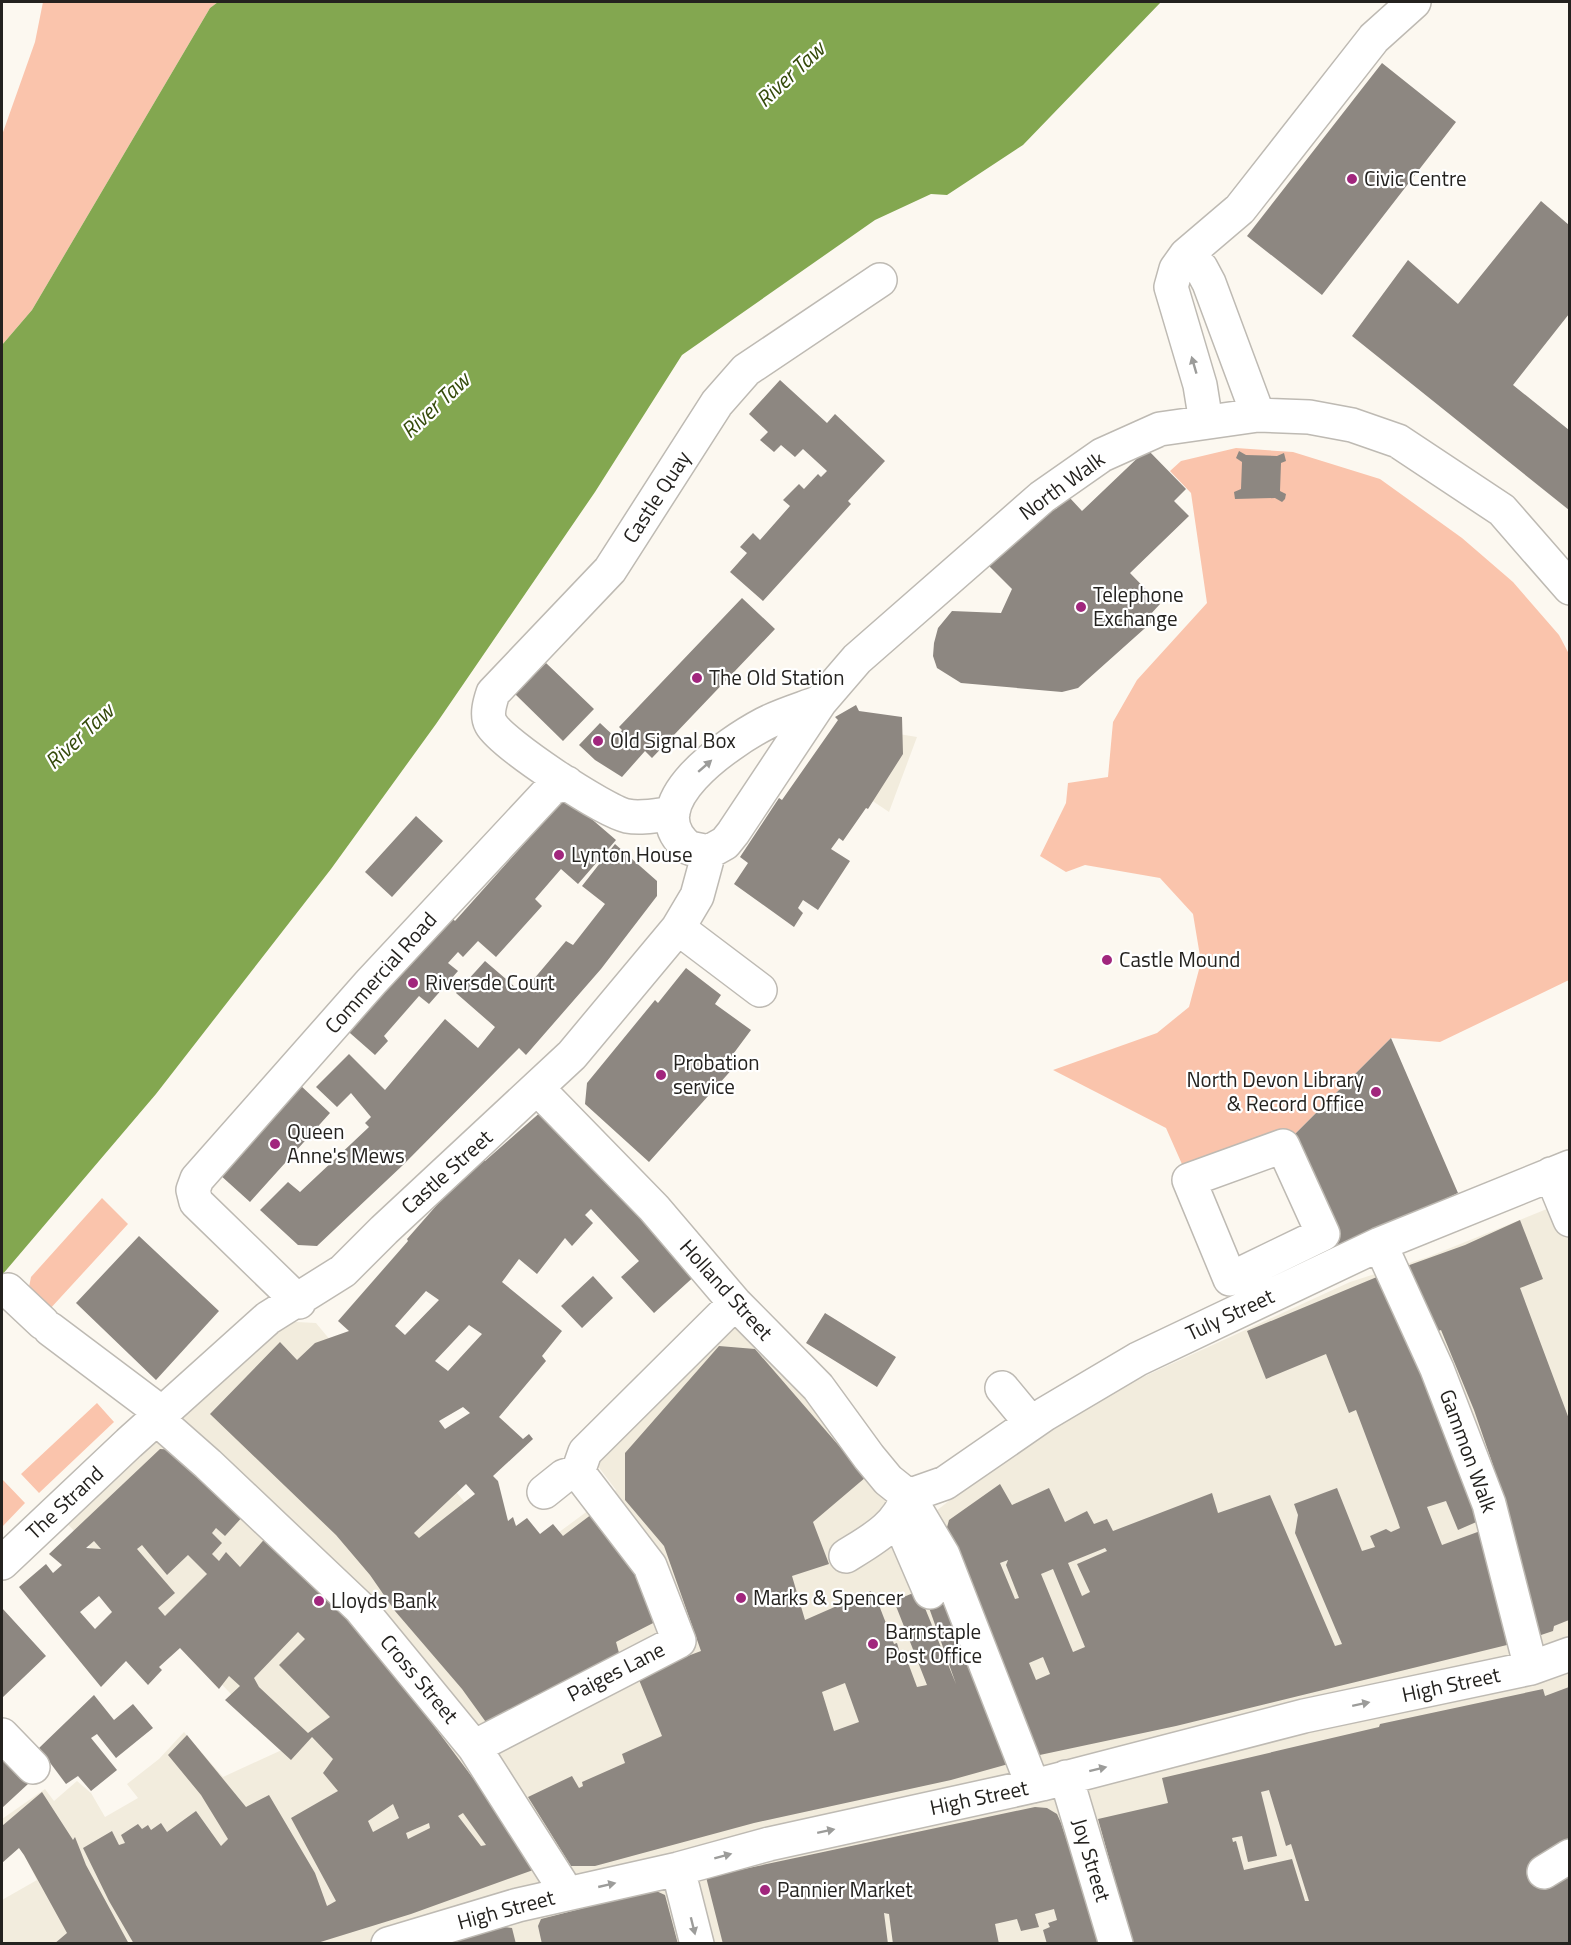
<svg xmlns="http://www.w3.org/2000/svg" width="1571" height="1945" viewBox="0 0 1571 1945" font-family="'Titillium Web',sans-serif">
<style>
.built{fill:#f2ecdd}
.green{fill:#fac4ac}
.water{fill:#83a750}
.building{fill:#8d8781;fill-rule:evenodd}
.lines{fill:none;stroke-linecap:round;stroke-linejoin:round}
.minor-casing{stroke:#bebab3;stroke-width:36}
.minor{stroke:#fff;stroke-width:33}
.oneway{fill:#9c9c9a}
.poi-dot{fill:#a1267d;stroke:#fff;stroke-width:2}
.labels{text-anchor:middle;stroke-width:4.5;stroke-linejoin:round;paint-order:stroke}
.poi-label{font-size:21px;fill:#24221f;stroke:#fff;text-anchor:start}
.street-label{font-size:21px;fill:#24221f;stroke:#fff}
.water-label{font-size:22px;font-style:italic;fill:#344a0a;stroke:#fff}
</style>
<rect width="100%" height="100%" fill="#fcf8f0"/>
<path class="built" d="M850,726L917,737L889,812L816,763Z
M1569,1200V1943L2,1944V1900L37,1880L24,1855L2,1824V1819L45,1789L54,1801L77,1781L91,1793L105,1817L138,1798L127,1784L159,1759L184,1732L223,1777L284,1749L56,1512L277,1321L316,1323L516,1564L616,1490L588,1453L751,1296L931,1515L978,1478L1034,1427L1350,1282L1428,1257Z"/>
<path class="green" d="M43,2H218L210,8L32,310L2,345V135L35,42Z
M1236,448L1293,452L1380,479L1462,538L1513,582L1559,635L1569,654V980L1440,1042L1391,1038L1283,1146L1189,1180L1166,1128L1053,1070L1157,1033L1189,1007L1201,962L1193,914L1160,878L1085,865L1066,872L1040,856L1066,803L1068,783L1108,777L1113,722L1137,680L1207,603L1191,493L1170,471L1181,461Z
M102,1198L128,1224L49,1310L29,1287L31,1277Z
M97,1403L114,1422L39,1493L21,1474Z
M2,1479L25,1503L2,1527Z"/>
<path class="water" d="M218,2H1161L1023,145L947,195L931,194L875,220L682,355L595,492L436,724L331,869L156,1094L2,1275V345L32,310L210,8Z"/>
<path class="building" d="M1382,63L1456,122L1322,295L1247,236Z
M1541,201L1569,225V314L1513,385L1569,430V510L1352,336L1408,260L1458,304Z
M780,380L827,423L835,414L885,461L848,501L851,504L763,601L730,572L747,553L740,547L753,533L760,540L790,506L783,500L799,484L804,489L818,474L821,477L827,471L803,449L795,457L781,445L774,452L760,440L768,432L749,414Z
M1147,449L1186,489L1174,501L1189,516L1130,573L1160,604L1149,616L1153,621L1078,688L1062,692L961,683L937,668L933,656L934,643L938,628L952,611L1001,613L1012,589L989,566L1052,505L1056,509L1069,497L1082,511Z
M1239,451L1246,455L1277,456L1284,453L1286,461L1281,463L1280,491L1286,494L1285,499L1282,502L1275,498L1235,499L1234,492L1241,489L1242,462L1236,458Z
M742,598L775,629L652,758L645,751L622,777L595,760L579,745L600,723L616,738L622,730L619,727Z
M546,663L594,709L563,741L515,694Z
M856,705L859,711L902,717L903,754L868,809L866,808L843,841L839,838L831,849L850,861L818,910L803,900L798,908L803,913L794,927L734,884L748,863L740,857L779,798L782,800L838,720L835,717Z
M566,797L616,840L578,884L561,869L535,899L542,906L496,957L478,941L463,957L458,952L448,963L458,971L429,1004L419,996L384,1036L388,1041L375,1055L342,1026L445,911L455,921Z
M416,816L443,841L392,897L365,872Z
M615,844L657,881V896L601,969L526,1055L519,1048L403,1165L317,1246L298,1245L260,1210L288,1182L300,1192L369,1127L365,1123L371,1117L351,1093L337,1107L316,1087L349,1054L385,1090L445,1019L478,1048L495,1027L456,993L485,961L522,993L566,941L573,945L605,904L582,886Z
M686,968L721,995L715,1004L751,1030L728,1061L735,1066L649,1162L585,1104L587,1083L655,1000L658,1003Z
M1391,1038L1458,1193L1331,1251L1283,1146Z
M300,1085L330,1113L250,1202L219,1174Z
M543,1110L698,1273L654,1313L621,1277L639,1261L591,1209L585,1215L593,1223L572,1246L565,1238L537,1274L519,1259L502,1282L562,1331L542,1356L546,1361L499,1417L523,1439L529,1434L533,1439L493,1476L498,1481L508,1521L513,1517L516,1526L527,1518L540,1534L553,1524L563,1536L592,1514L639,1576L661,1619L616,1642L621,1660L541,1703L536,1695L488,1725L462,1689L395,1611L370,1575L336,1535L210,1414L280,1342L297,1360L315,1343L349,1331L338,1321L408,1241L407,1239L479,1157L485,1161ZM426,1291L439,1300L405,1335L395,1326ZM469,1325L482,1334L448,1371L435,1361ZM463,1407L470,1413L445,1429L439,1421ZM466,1484L475,1494L419,1538L414,1533Z
M1520,1220L1543,1279L1520,1288L1569,1419V1620L1554,1626L1553,1631L1541,1635L1535,1633L1493,1465L1474,1410L1441,1330L1430,1334L1404,1267L1465,1245Z
M139,1236L219,1311L156,1380L76,1303Z
M1384,1274L1481,1520L1458,1530L1446,1501L1427,1507L1442,1545L1483,1530L1511,1644L1176,1726L1035,1756L946,1531L949,1520L1000,1484L1012,1505L1049,1488L1065,1522L1087,1511L1094,1524L1107,1519L1113,1531L1212,1493L1218,1513L1270,1495L1335,1646L1342,1644L1295,1533L1298,1515L1294,1504L1337,1488L1362,1551L1375,1547L1370,1536L1386,1529L1391,1532L1400,1528L1397,1519L1356,1410L1349,1413L1326,1354L1266,1379L1247,1331ZM1105,1548L1107,1551L1077,1564L1090,1592L1082,1596L1068,1563ZM1008,1560L1006,1565L1019,1598L1015,1599L1000,1563ZM1053,1569L1085,1647L1073,1652L1041,1574ZM1043,1657L1050,1674L1036,1680L1029,1663Z
M593,1276L613,1298L582,1328L561,1306Z
M825,1313L896,1357L877,1387L806,1343Z
M719,1346L755,1349L866,1477L813,1522L829,1564L792,1576L805,1620L871,1591L874,1602L877,1600L894,1644L897,1643L900,1653L904,1652L917,1687L927,1685L894,1601L918,1591L956,1684L927,1602L950,1594L1012,1763L951,1780L754,1823L595,1866H571L528,1797L572,1776L579,1788L583,1786L582,1782L625,1763L622,1754L662,1736L637,1675L701,1651L664,1546L625,1500V1453ZM845,1683L859,1722L834,1731L822,1692Z
M160,1449L176,1450L245,1514L225,1536L216,1528L212,1533L222,1543L212,1554L219,1561L226,1552L240,1567L269,1534L338,1605L401,1682L508,1825L536,1869L411,1914L314,1944H134L109,1901L83,1848L112,1831L119,1845L125,1843L121,1835L138,1824L142,1829L148,1825L151,1830L161,1823L167,1832L196,1811L221,1846L228,1839L201,1795L168,1755L187,1735L246,1807L269,1795L315,1873L327,1906L336,1901L291,1818L338,1791L323,1773L333,1759L312,1737L291,1760L225,1700L240,1686L229,1676L219,1689L180,1648L159,1667L162,1670L148,1685L126,1661L101,1687L19,1587L46,1564L53,1573L62,1565L49,1554ZM94,1541L101,1549L86,1548ZM142,1545L167,1575L188,1555L207,1574L165,1616L158,1608L175,1593L137,1549ZM99,1596L112,1612L95,1629L80,1612ZM298,1632L305,1639L279,1665L330,1717L308,1733L259,1687L254,1678ZM393,1804L399,1818L373,1832L368,1821ZM463,1813L486,1845L481,1846L458,1816ZM429,1823L430,1828L408,1839L406,1833Z
M2,1608L46,1656L2,1698Z
M1569,1687V1944H1133L1098,1819L1168,1803L1162,1778L1379,1727L1380,1724L1543,1689L1545,1696ZM1269,1790L1286,1846L1291,1844L1309,1901H1305L1292,1859L1244,1870L1236,1841L1233,1842L1232,1838L1242,1836L1248,1862L1277,1856L1261,1792Z
M94,1695L114,1720L133,1704L153,1728L116,1758L97,1734L91,1738L117,1770L91,1791L78,1776L66,1784L39,1748Z
M2,1753L28,1784L2,1808Z
M42,1792L73,1840L75,1837L86,1865L129,1944H54L67,1933L24,1855L19,1848L2,1863V1826Z
M1035,1807L1047,1808L1057,1814L1061,1823L1101,1944H1047L1043,1930L1050,1927L1048,1923L1057,1920L1054,1909L1035,1914L1039,1927L1021,1931L1017,1919L995,1924L999,1944H893L889,1914L884,1913L888,1944H723L706,1877Z
M654,1890L665,1895L678,1944H542L538,1926L541,1919Z
M504,1927L512,1928L516,1944H447Z"/>
<g class="lines">
<g class="minor-casing">
<path id="minor" d="M1186,255L1240,209L1374,38L1414,2
M1206,422L1200,385L1171,287L1176,269L1186,255L1201,268L1209,283L1258,415
M673,813C658,815 642,819 627,816C604,811 502,744 491,724C486,715 490,702 493,693L610,570L717,403L746,370L880,280
M709,852L725,843L733,833L820,702L857,659L1042,497L1102,455L1160,429L1258,415L1309,417L1352,425L1398,441L1502,510L1570,588
M709,852L689,848C634,805 730,742 764,724C781,715 802,709 820,702
M678,928L760,990
M538,1089L654,1208L735,1303L818,1387L869,1457L888,1480L908,1496L943,1555L1033,1786
M1283,1146L1323,1234L1230,1279L1189,1180Z
M1551,1174L1570,1220
M1380,1244L1437,1369L1489,1504L1531,1668
M8,1290L43,1323
M299,1302L196,1202L193,1190L197,1179L371,982L552,788L567,783
M50,1329L163,1414
M1002,1388L1031,1423
M157,1419L208,1464L360,1608L474,1747L560,1882L565,1894
M544,1492L564,1476L578,1472
M908,1496L945,1483L1045,1414L1138,1359L1380,1244L1570,1167
M902,1513L905,1534L930,1592
M846,1556C873,1539 896,1528 908,1496
M2,1563L129,1443L268,1318L343,1271L384,1230L572,1055L678,928L697,896L709,852
M2,1735L33,1767
M474,1747L679,1641L650,1566L578,1472L585,1452L735,1303
M1066,1777L1116,1944
M678,1869L697,1944
M1544,1872L1570,1856
M388,1944L518,1905L678,1869L769,1844L1042,1784L1304,1716L1531,1668L1570,1654"/>
</g>
<use href="#minor" class="minor"/>
</g>
<defs><path id="oneway-solid" d="M-6-.8H1V-3.2L6.5 0L1 3.2V.8H-6Z" transform="scale(1.5)"/></defs>
<g class="oneway">
<use href="#oneway-solid" transform="translate(1194 365) rotate(-106)"/>
<use href="#oneway-solid" transform="translate(705 766) rotate(-41)"/>
<use href="#oneway-solid" transform="translate(1361 1704) rotate(-12)"/>
<use href="#oneway-solid" transform="translate(1098 1769) rotate(-14)"/>
<use href="#oneway-solid" transform="translate(826 1831) rotate(-12)"/>
<use href="#oneway-solid" transform="translate(723 1856) rotate(-15)"/>
<use href="#oneway-solid" transform="translate(607 1885) rotate(-13)"/>
<use href="#oneway-solid" transform="translate(693 1926) rotate(76)"/>
</g>
<g class="poi-dot">
<circle cx="1352" cy="179" r="6"/>
<circle cx="1081" cy="607" r="6"/>
<circle cx="697" cy="678" r="6"/>
<circle cx="598" cy="741" r="6"/>
<circle cx="559" cy="855" r="6"/>
<circle cx="1107" cy="960" r="6"/>
<circle cx="413" cy="983" r="6"/>
<circle cx="661" cy="1075" r="6"/>
<circle cx="1376" cy="1092" r="6"/>
<circle cx="275" cy="1144" r="6"/>
<circle cx="741" cy="1598" r="6"/>
<circle cx="319" cy="1601" r="6"/>
<circle cx="873" cy="1644" r="6"/>
<circle cx="765" cy="1890" r="6"/>
</g>
<g class="labels">
<g class="poi-label">
<text x="1364" y="186">Civic Centre</text>
<text x="1093" y="602">Telephone<tspan x="1093" dy="24">Exchange</tspan></text>
<text x="709" y="685">The Old Station</text>
<text x="610" y="748">Old Signal Box</text>
<text x="571" y="862">Lynton House</text>
<text x="1119" y="967">Castle Mound</text>
<text x="425" y="990">Riversde Court</text>
<text x="673" y="1070">Probation<tspan x="673" dy="24">service</tspan></text>
<text x="1364" y="1087" text-anchor="end">North Devon Library<tspan x="1364" dy="24">&amp; Record Office</tspan></text>
<text x="287" y="1139">Queen<tspan x="287" dy="24">Anne's Mews</tspan></text>
<text x="753" y="1605">Marks &amp; Spencer</text>
<text x="331" y="1608">Lloyds Bank</text>
<text x="885" y="1639">Barnstaple<tspan x="885" dy="24">Post Office</tspan></text>
<text x="777" y="1897">Pannier Market</text>
</g>
<g class="street-label">
<text transform="translate(1062 486) rotate(-36)" y="7">North Walk</text>
<text transform="translate(657 497) rotate(-57)" y="7">Castle Quay</text>
<text transform="translate(381 973) rotate(-48)" y="7">Commercial Road</text>
<text transform="translate(447 1172) rotate(-42)" y="7">Castle Street</text>
<text transform="translate(726 1290) rotate(48)" y="7">Holland Street</text>
<text transform="translate(1230 1315) rotate(-25)" y="7">Tuly Street</text>
<text transform="translate(1468 1451) rotate(70)" y="7">Gammon Walk</text>
<text transform="translate(65 1503) rotate(-43)" y="7">The Strand</text>
<text transform="translate(616 1672) rotate(-27)" y="7">Paiges Lane</text>
<text transform="translate(419 1679) rotate(50)" y="7">Cross Street</text>
<text transform="translate(1451 1685) rotate(-12)" y="7">High Street</text>
<text transform="translate(979 1798) rotate(-12)" y="7">High Street</text>
<text transform="translate(1091 1860) rotate(73)" y="7">Joy Street</text>
<text transform="translate(506 1910) rotate(-15)" y="7">High Street</text>
</g>
<g class="water-label">
<text transform="translate(790 74) rotate(-43)" y="8">River Taw</text>
<text transform="translate(435 405) rotate(-43)" y="8">River Taw</text>
<text transform="translate(79 736) rotate(-43)" y="8">River Taw</text>
</g>
</g>
<rect width="1571" height="1945" fill="none" stroke="#24221f" stroke-width="6"/>
</svg>
